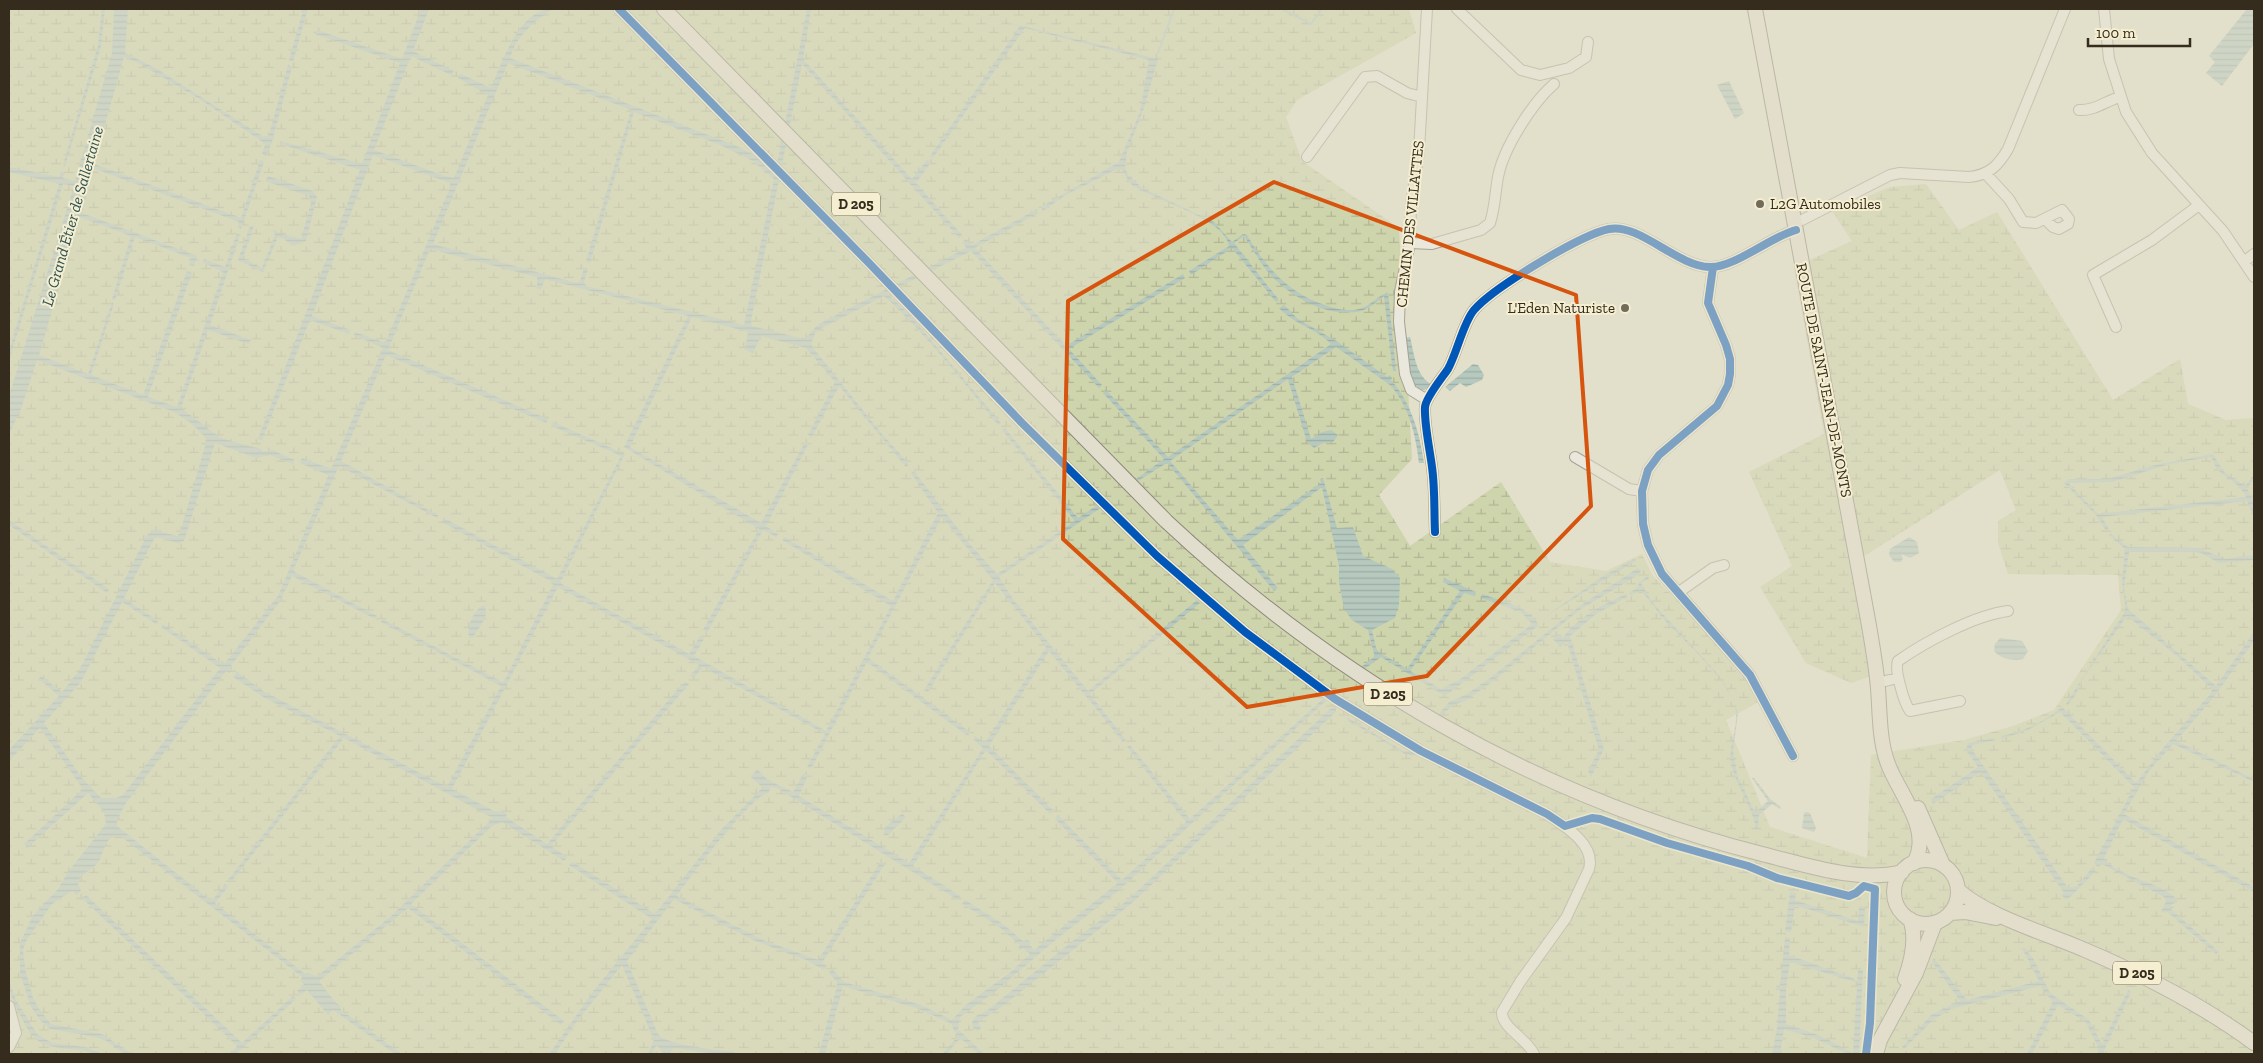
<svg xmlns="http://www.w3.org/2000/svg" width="2263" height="1063" viewBox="0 0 2263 1063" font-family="'Zilla Slab',serif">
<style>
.wetland{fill:url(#wetland-marsh)}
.water{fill:url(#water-rules);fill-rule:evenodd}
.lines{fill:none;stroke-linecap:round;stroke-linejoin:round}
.stream{stroke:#b6c9bf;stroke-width:2}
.minor-casing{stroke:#a7a294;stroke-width:12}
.major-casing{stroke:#8d887a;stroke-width:16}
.minor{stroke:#eae8dc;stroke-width:10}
.major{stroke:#e2decd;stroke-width:14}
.cycleway-casing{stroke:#f5eed0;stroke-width:11}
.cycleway{stroke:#0057b8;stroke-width:8}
.marked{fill:none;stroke:#d6540e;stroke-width:4;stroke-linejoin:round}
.poi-dot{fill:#726b5a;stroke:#f5eed0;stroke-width:2}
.labels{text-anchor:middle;stroke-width:4;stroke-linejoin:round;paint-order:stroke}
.shield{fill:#f5eed0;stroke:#6f6653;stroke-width:1}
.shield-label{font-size:14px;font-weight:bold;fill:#352c1d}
.poi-label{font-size:15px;fill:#352c1d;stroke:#f5eed0;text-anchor:start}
.street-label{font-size:15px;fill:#352c1d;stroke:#f5eed0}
.water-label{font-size:16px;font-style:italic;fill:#2c5355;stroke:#f5eed0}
</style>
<defs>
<pattern id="wetland-marsh" width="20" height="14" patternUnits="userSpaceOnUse" patternTransform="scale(1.25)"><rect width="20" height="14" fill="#ced4ac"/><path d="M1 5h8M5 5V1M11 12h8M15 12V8" fill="none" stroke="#b2b694"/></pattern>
<pattern id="water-rules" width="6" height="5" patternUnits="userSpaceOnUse" patternTransform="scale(1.25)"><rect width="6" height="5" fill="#b6c9bf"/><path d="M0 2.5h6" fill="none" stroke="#9dada4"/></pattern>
</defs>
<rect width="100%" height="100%" fill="#e2dfca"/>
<path class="wetland" d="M9,9H1409L1416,33L1297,100L1286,117L1302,161L1399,228L1412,459L1379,495L1410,546L1501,482L1550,562L1606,571L1642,554L1653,576L1720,644L1741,671L1760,701L1726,720L1770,827L1867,858L1871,755L1964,740L2013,726L2054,710L2121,610L2118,575L2008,574L1998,543V521L2016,510L2000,470L1853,563L1871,676L1851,683L1806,663L1760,587L1792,566L1749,472L1824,434L1794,267L1852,241L1832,211L1890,187L1926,184L1959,230L1997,212L2113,400L2180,359L2188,404L2226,420L2254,418V1054H9Z"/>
<path class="water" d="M102,9H105L101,47L65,166L63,165L98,45Z
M111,9H128L125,53L157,69L264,137L269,135L288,65L292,67L272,142L266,156L262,154L265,145L261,141L201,100L137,62L124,57L94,164L241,218L260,160L264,162L241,229L238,227L239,222L93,168L82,213L197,256L194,266L189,265L191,258L135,237L115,300L112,299L131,236L80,217L39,355L88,374L112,302L114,304L91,375L143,395L187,271L192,273L148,397L177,407L223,272L202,262L204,259L225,267L237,233L240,235L210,325L251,340L249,344L208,330L181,408L221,438L261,449L263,452L272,450L295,460L293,464L270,455L257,458L215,443L184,541L178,543L157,537L154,539L124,598L158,621L156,624L122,602L81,682L44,723L82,778L101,798H116L123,795L220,668L161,627L163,624L218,661L225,663L278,596L328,477V475L300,463L302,458L331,469L383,348L354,335L355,332L383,342L386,341L450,188V183L373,155L312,316L350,330L349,334L310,320L262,440L258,439L360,170L281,144L284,142L362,164L400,63L315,34L317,30L402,59L421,9H429L413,51L454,71L451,75L411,56L374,150L445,176L454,178L488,95L458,78L461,74L491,88C502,63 519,9 552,9C533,23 517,35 510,58L739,147L758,157L775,175L807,9H811L803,59L912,179L927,160L931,162L916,183L962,235L959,238L802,64L751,321L752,326L804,339C810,336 812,329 819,324L966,248L963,242L966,239L972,245L1037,209L1038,213L975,248L1066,346L1183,274L1185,278L1069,349L1102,385L1099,388L971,251L887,293L909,314L1001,423L998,425C962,380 926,334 884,296L816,331L811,344L814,349L882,434L909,464L906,467L839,386L812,437L808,435L835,382L806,348L761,336L753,353L745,350L748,332L692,317L630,447L761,523L805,442L809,443L766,526L778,534L776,537L763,530L707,633L703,630L759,529L624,447L688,316L545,279L541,289H537V277L430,249L388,350L548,419L546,423L386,355L341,461L439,516L437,518L339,466L293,571L377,616L375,619L292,576L280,601L230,667L232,670L229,673L226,671L126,803L117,820V826L210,900L214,898L225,884L228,887L215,903L304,973H309L316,977L390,917L493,818L344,738L231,882L228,880L340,736L265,698L233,677L237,672L263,691L447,787L501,686L381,622L382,619L502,682L504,681L554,583L442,522L444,518L557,579L621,456L552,426L553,422L625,454L560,583L689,654L700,636L704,639L694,656L826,731L891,606L782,540L784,537L893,601L938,513L911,473L914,471L968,542L997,574L1075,521L1002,430L1005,428L1078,518L1099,504L1102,507L999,577L1013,599L1088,691L1197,600L1200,603L1090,694L1126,740L1123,742L1049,651L989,746L1054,811L1050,814L986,750L913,866L960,896L958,900L785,793L777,788L771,787L768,793C754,793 687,880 677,896L763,940L818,960L881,861L885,864L822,963L827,966L824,970L806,960L753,940L674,899L627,961L658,1034C666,1046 728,1051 746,1054H717L673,1048L670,1054H662L661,1049L656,1046L652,1054H648L654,1040L622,965L575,1024L555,1054H549L595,989L652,919L569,865L571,863L573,862L655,914L721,830L761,789V786L751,777L757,769L768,780L793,792L804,773L808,775L799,796L909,863L983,748L973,739L975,736L985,743L1046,647L995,583L928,692L924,690L993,580L942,517L868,658L970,732L968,736L867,662L811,769L807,767L825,734L703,667L694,678L690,676L699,665L558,587L452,789L494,811L501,812L504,811L507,814L506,817L547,844L677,690L685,682L689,684L551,846L567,857L564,861L502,822L492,826L411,904L564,1021L561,1025L408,908L319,981L335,1002L340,1005L341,1010L402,1054H395L333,1010L328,1015L307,990L300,995L297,991L304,985L301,981L302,977L141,852L122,837L115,836C104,839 104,854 98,862C92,872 79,872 78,885L81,890L77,895L73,891L70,892L52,904L26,941L23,950L25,968L33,998L39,1009L51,1024L102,1034L132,1054H124L105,1040L91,1036L50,1029L41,1021L31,1007L20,973V943L32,917L58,889L68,872L106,824L104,812L88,793L27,848L24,844L83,789L40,728L9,761V750L59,696L39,679L41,676L62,692L79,671L147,535L155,530L177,536L180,533L207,439L191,423L174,412L37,360L21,409L9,434V390H11L74,186L63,184L9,361V351L59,184L9,172V167L59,177L61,172L64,173L63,178L75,181L112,53L114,11ZM508,63L631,110L586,261L590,263L634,112L720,145L753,161L774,179L744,325L586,286L584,282L588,269L584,268L580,281L577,283L433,244Z
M301,9H308L293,62L289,60L302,14Z
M952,9L1158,59L1144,108L1127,152L1125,168L1128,175L1142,188L1214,222L1232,242L1243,234L1247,235C1266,268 1289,293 1325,305C1336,309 1347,312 1359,309C1371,306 1377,296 1388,292L1396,371H1393L1392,365L1384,296C1377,302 1370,308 1361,311C1328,319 1289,296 1268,272C1259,261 1252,248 1244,236L1234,243L1279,300L1276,302L1232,248L1191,275L1189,271L1229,246C1225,218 1153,200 1132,185C1127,181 1126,174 1121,169L1115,170L1064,196L1043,211L1041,207L1119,162L1140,112L1149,60L1025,28L933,158L930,156L1020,26Z
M2247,9H2254V44L2222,86L2206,73L2215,62L2209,56Z
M1729,81L1744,113L1735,119L1717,85Z
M268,176L313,191L317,197L306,241L293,246L284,239L278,237L263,272L238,260L250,226H254L243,258L262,268L275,235L273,231L276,230L278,233L301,239L311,203L309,196L265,181Z
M1284,305L1298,319L1338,342L1387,377L1390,375L1392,378L1391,380C1411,402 1420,434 1424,463H1419C1416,436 1409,406 1390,385L1336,347L1292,377L1311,439L1322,432L1331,430L1338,435L1333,442L1323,443L1314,448L1307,442L1288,379L1170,461L1238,540L1321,483L1320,479L1323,478L1337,528L1353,527L1363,556L1392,569L1400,578L1399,605L1395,618L1372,630L1376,648L1379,652L1407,669L1460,591L1443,582L1444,578L1476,592L1475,596L1464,593L1410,671L1441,689L1459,680L1532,624L1521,612L1481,598L1482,594C1501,601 1528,606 1539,625L1445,696L1381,657L1363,670L1360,668L1374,657V654L1368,630L1352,620L1344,609L1339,582V566L1322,487L1243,545L1278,588L1274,591L1168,464H1165L1138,481L1136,479L1164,459L1103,393L1106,390L1168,457L1331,344C1317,329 1294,324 1279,308Z
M1410,337C1414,353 1416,378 1433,385L1424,390L1417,389L1412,383L1404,338Z
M1473,364L1478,365L1484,375L1482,380L1466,387L1460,383L1450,391L1445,387Z
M2213,454L2224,472L2244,485H2246L2254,474V479L2247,488L2254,502V517L2247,501L2102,517L2109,529L2106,531L2096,515L2064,483L2069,479H2108L2155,465ZM2210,457C2215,461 2214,467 2219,471C2229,480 2240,484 2246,497L2098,514L2068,483L2113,482L2169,464Z
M9,520L109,589L107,593L9,525Z
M2111,534L2128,547L2199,548L2225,559L2254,555V560L2219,563L2201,553L2196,552H2129L2124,588L2128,609L2216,686L2254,632V641L2214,697L2176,741L2254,779V782L2173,744L2149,771L2124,814L2254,887V892L2123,819L2104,858C2117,878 2165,882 2178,901L2171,905V909L2219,952L2216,954L2166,911L2165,913L2161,911L2166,902L2164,897L2102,864L2098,867L2094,863L2134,787L2128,781L2060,712L2028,730L2002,739L2001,736C2022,732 2045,722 2062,707L2136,783L2164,747L2211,693L2212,689L2176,655L2127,616L2083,678L2075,696L2067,706L2066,704L2124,613L2125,605L2122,580L2125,549L2109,535Z
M1909,537L1917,542L1919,553L1910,558L1901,554L1903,558L1901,562H1894L1889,555L1890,549Z
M1634,559L1636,560L1634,562L1546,616L1603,576Z
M1638,568L1641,571L1638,575L1578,611L1492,682L1465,701L1453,705L1441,716L1439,714L1449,702L1467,694L1489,679L1581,605Z
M1648,576L1649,579L1641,583L1652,602L1716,672L1728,690L1738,713L1733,750L1738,779L1740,780L1753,809L1756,812L1768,801L1752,778H1754L1770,799L1781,807L1780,809L1772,804L1759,815L1758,829L1755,828C1757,816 1734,782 1731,764C1728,747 1738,728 1736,711C1731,680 1681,639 1660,615C1654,607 1648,598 1641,591L1631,595L1629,593L1638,587L1639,582Z
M1626,594L1627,597L1596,614L1570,636L1604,749L1591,777L1588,771L1599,750L1567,642L1560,647L1553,639L1558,634L1563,638C1576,618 1604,604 1626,594Z
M484,605C491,617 478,627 473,638H469C466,628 474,609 484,605Z
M2000,638L2022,641L2028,651L2023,659C2013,661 2001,659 1994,651L1995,644Z
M1325,697L1328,699L1118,891L1053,942L997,990L960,1017L958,1029L984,1054H979L960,1038L947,1054H942L958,1036L953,1029L952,1024L919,1009L843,986L825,1054H819L837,986V982L829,973L832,969L844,982L921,1005L952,1020L967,1004L1012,971L1030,954L1024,948L1020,950L1018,948L1020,945L998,926L962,904L965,900L1003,924L1023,941L1028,940L1031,943L1029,945L1034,950L1118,883L1055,819L1058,815L1122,880L1186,822L1127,747L1130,745L1190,819Z
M1336,707V712L1132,903L1004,1005L978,1022L981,1028L978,1031L973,1028L972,1022L976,1016L988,1010L1070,943L1129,899L1330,709Z
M1347,717L1403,751L1418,752L1414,756L1405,754L1347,720Z
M1993,738L1996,740L1973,745L1971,748L2068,888L2077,886L2092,868L2096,871L2067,900L2061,895L2064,893L2062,890L1981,772L1933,804L1931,799L1978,767L1966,750L1968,743Z
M1807,812L1810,813L1816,828L1814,832L1802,828L1804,813Z
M903,813L905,818L888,835H884L885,827Z
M1790,892L1796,893L1795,900L1858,921L1859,906L1865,907L1864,927L1795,905L1791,932L1785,931Z
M86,895L242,1043L293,996L296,999L236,1054H229L237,1047L235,1044L82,898Z
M1785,937L1790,938L1789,955L1855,979V982L1790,962L1786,988V1024L1821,1036L1853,1053L1858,970H1863L1859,1054H1847L1814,1038L1784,1029L1780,1054H1772L1777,1028L1780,990H1776L1777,987H1780Z
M2022,948H2025L2034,960L2050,993L2089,1020L2102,1044L2128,990L2131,992L2104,1051L2105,1054H2098V1047L2086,1022L2058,1005L2032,1054H2027L2053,1002L2040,986L1951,1009L1933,1020L1904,1049L1902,1047L1932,1014L1960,1001L1932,962L1934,958L1967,1000L2039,981Z
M9,981L16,1000L37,1034L52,1043L86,1047L102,1054C94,1054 87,1051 79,1050C43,1046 36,1048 19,1013C13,1002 9,994 9,981Z"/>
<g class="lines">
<path class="stream" d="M1282,9L1311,24L1322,9
M1158,53L1174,9"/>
<g class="minor-casing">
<path id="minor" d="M619,9L868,262L1022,423L1157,556L1245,632L1335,699L1421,751L1547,814C1565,826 1596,845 1589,869L1566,918L1520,982L1502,1012C1501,1027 1528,1040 1534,1054
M1457,9L1521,70L1540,75L1569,68L1586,57L1588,42
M2104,9L2109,59L2126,112L2152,153L2223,231L2254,277
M2079,110C2094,111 2106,101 2120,97
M1307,157L1365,77L1377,76L1407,93L1422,97
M1986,174L2009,199L2023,222L2036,223L2062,210L2069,219L2068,224L2059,229L2053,227L2045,219
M1794,222L1802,220L1890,175L1900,173L1969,177C1989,175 1998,166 2008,149L2065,9
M1410,243L1432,244L1481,230L1490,223C1495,208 1495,193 1498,177C1503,149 1532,103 1554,84
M2245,261L2254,254
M1713,267L1708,303L1726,345L1730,359V374L1728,385L1717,406L1659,455L1648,470L1642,491L1643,524L1648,545L1662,574L1750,675L1793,756
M2116,327L2093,275L2152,240L2199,205
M1427,400L1411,390L1405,374L1399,322L1400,292L1410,243L1411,205L1419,151L1427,9
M1575,457L1629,489L1642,491
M1435,532C1434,510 1435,488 1432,467C1430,451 1424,423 1425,407C1426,397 1442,378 1448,369C1457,353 1463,323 1474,310C1493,288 1580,235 1609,229C1640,223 1676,266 1710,267C1734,268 1770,237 1796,230
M1679,592L1713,568L1724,565
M1878,683L1897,678
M1960,701L1910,711C1904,703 1894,669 1898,661C1925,642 1975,615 2008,611
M9,1006L16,1033L9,1047"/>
</g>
<g class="major-casing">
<path id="major" d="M664,9L1166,521C1336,680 1536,797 1762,854C1806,865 1857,883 1902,872
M1755,9L1868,620C1872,643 1876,665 1878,688C1880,713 1879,740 1888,764C1899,794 1933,830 1914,863
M1918,808L1943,865
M1894 892a32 32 0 1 1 64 0a32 32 0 1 1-64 0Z
M1958,890C1986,916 2048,934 2085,950C2144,975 2202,1005 2254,1043
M1950,913L1965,912L1996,918
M1905,979C1912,960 1917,938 1910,919
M1876,1054L1880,1040L1916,973L1935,923"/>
</g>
<use href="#minor" class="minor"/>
<use href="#major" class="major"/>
<g class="cycleway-casing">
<path id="cycleway" d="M619,9L868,262L1022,423L1157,556L1245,632L1335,699L1421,751L1547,814L1565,826L1592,818L1600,819L1667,843L1748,866L1777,878L1849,896L1856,893L1864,886L1875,889L1870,1023L1866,1054
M1713,267L1708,303L1726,345L1730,359V374L1728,385L1717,406L1659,455L1648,470L1642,491L1643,524L1648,545L1662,574L1750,675L1793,756
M1435,532C1434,510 1435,488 1432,467C1430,451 1424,423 1425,407C1426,397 1442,378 1448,369C1457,353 1463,323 1474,310C1493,288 1580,235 1609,229C1640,223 1676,266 1710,267C1734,268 1770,237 1796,230"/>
</g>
<use href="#cycleway" class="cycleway"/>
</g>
<path d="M0 0H2263V1063H0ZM1274,182L1576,295L1591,506L1427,676L1247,707L1063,539L1068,301Z" fill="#e2dfca" fill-opacity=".55" fill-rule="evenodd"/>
<path class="marked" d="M1274,182L1576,295L1591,506L1427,676L1247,707L1063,539L1068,301Z"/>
<g class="poi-dot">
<circle cx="1760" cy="204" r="5"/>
<circle cx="1625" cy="308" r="5"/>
</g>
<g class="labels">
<g class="shield">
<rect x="832" y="192.5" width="48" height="23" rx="4"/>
<rect x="1364" y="682.5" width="48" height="23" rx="4"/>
<rect x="2113" y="961.5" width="48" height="23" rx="4"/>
</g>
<g class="shield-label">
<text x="856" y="209">D 205</text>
<text x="1388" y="699">D 205</text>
<text x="2137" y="978">D 205</text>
</g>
<g class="poi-label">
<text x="1770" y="209">L2G Automobiles</text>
<text x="1615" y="313" text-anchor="end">L'Eden Naturiste</text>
</g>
<g class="street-label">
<text transform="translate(1410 224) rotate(-84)" y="5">CHEMIN DES VILLATTES</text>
<text transform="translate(1824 380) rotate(79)" y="5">ROUTE DE SAINT-JEAN-DE-MONTS</text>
</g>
<g class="water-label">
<text transform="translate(72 216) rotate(-74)" y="6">Le Grand Étier de Sallertaine</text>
</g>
</g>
<rect width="2263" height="1063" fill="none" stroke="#352c1d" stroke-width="20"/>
<path d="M2088 38v8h102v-8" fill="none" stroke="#352c1d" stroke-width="2.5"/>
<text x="2096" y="38" font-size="15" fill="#352c1d" stroke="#f5eed0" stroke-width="4" paint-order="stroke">100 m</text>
</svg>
